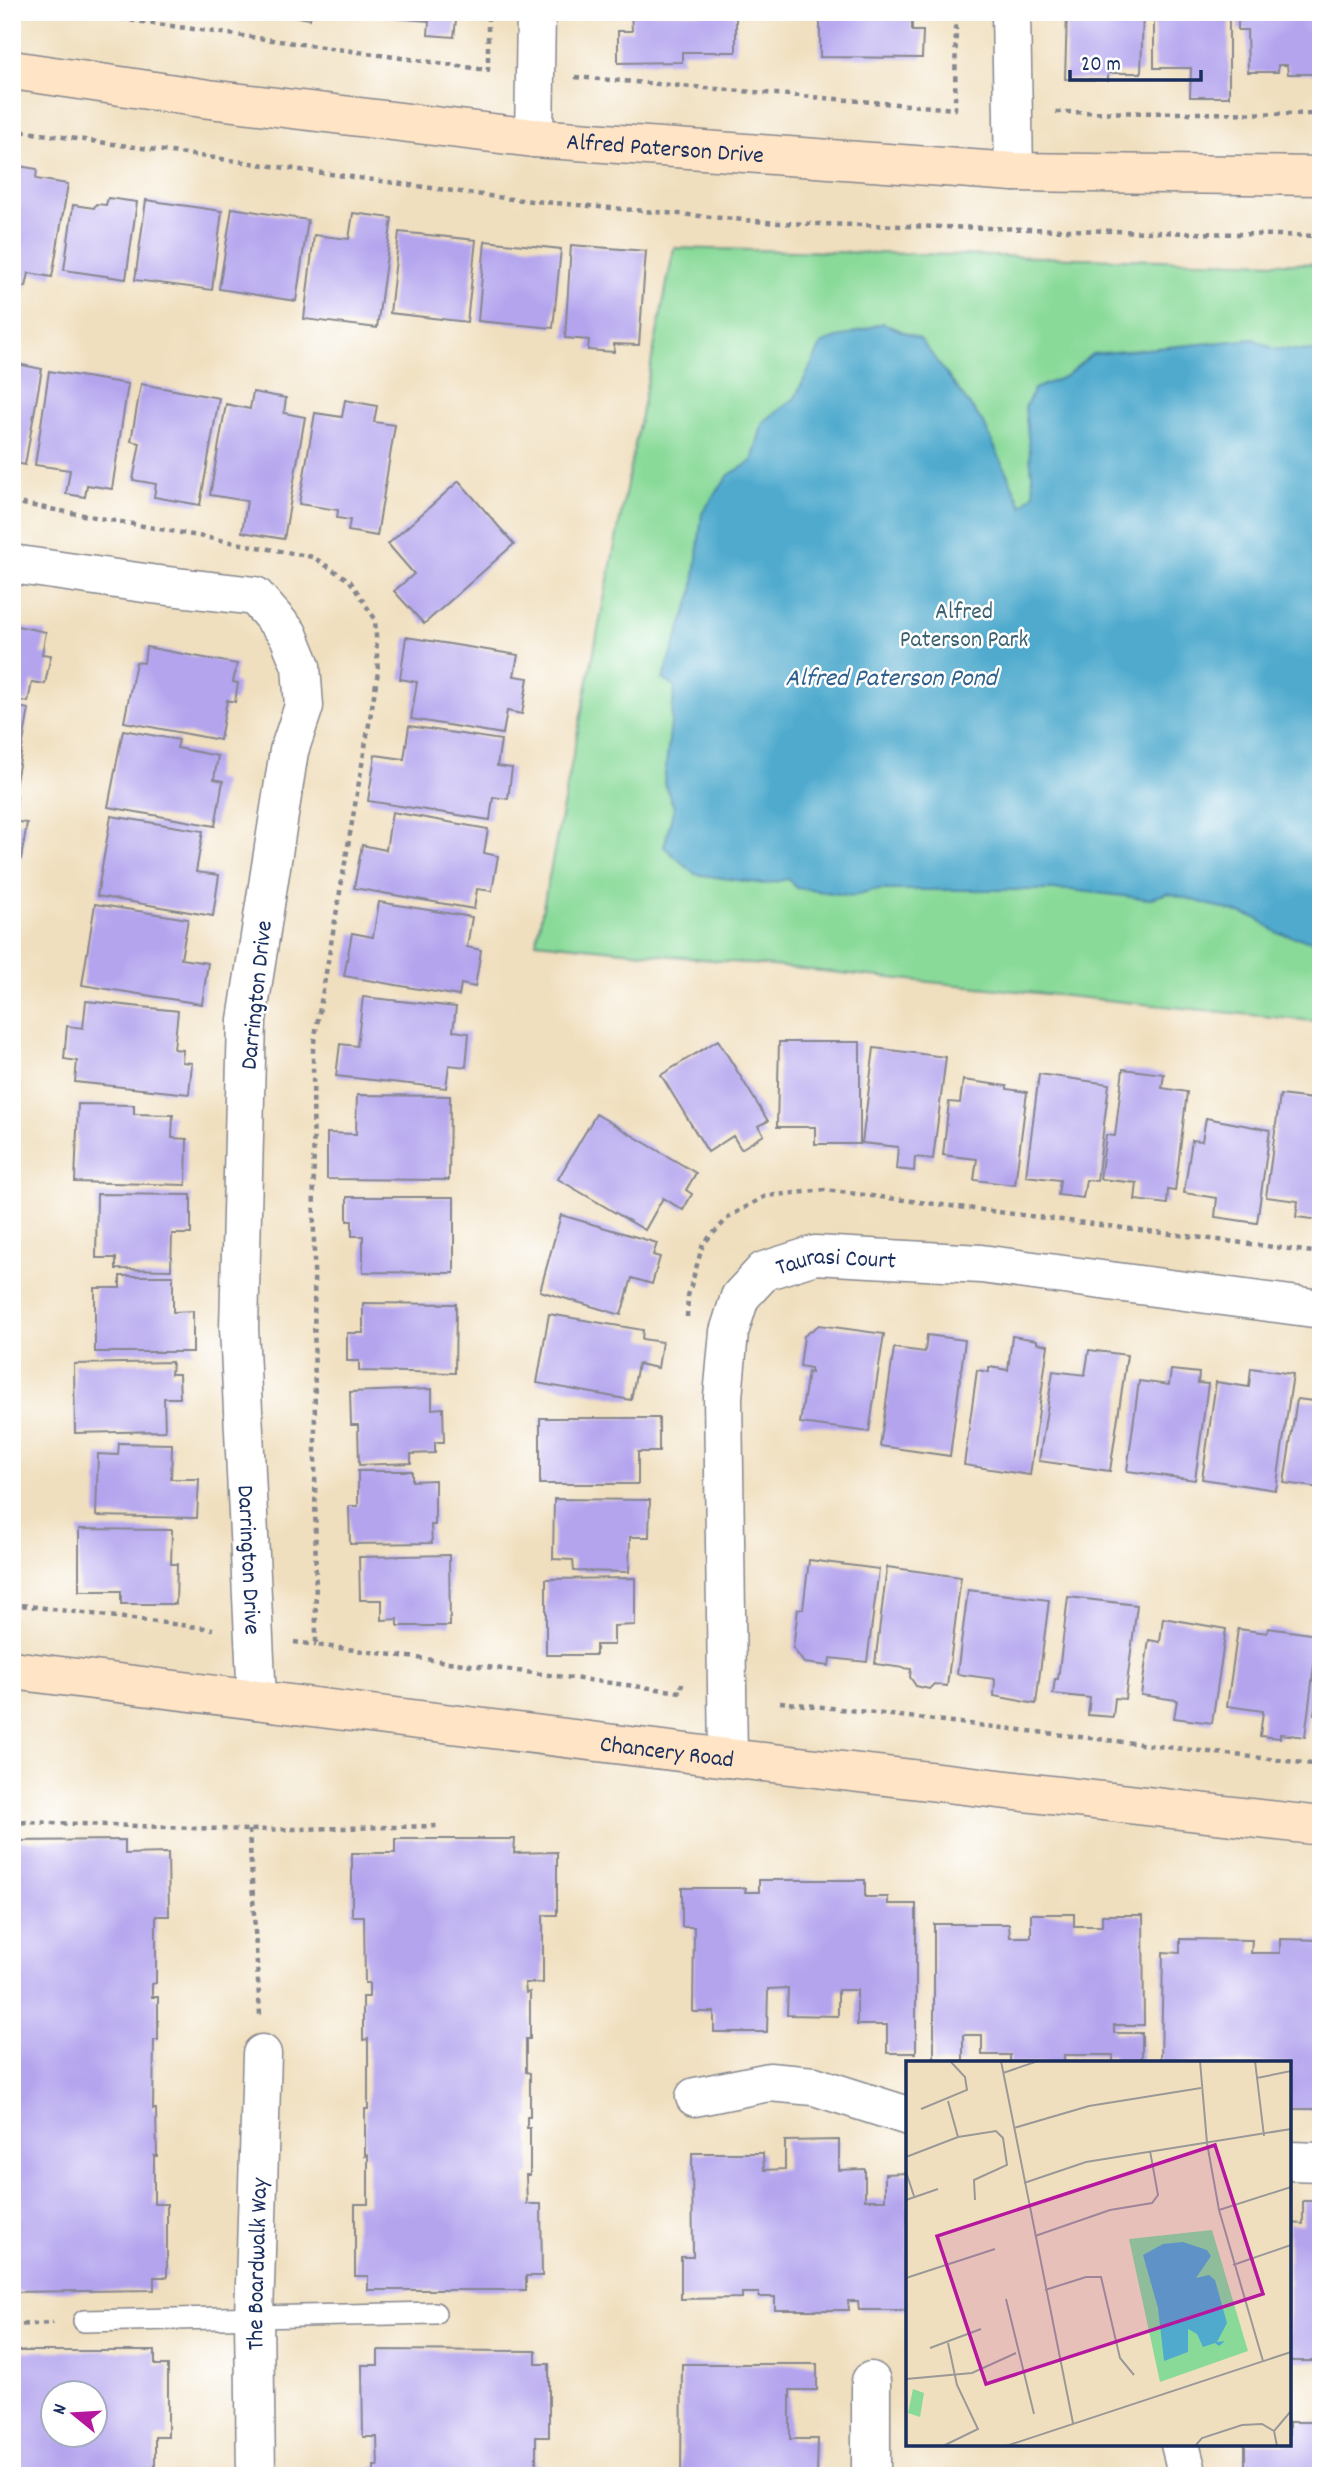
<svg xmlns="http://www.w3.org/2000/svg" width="1333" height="2488" viewBox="0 0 1333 2488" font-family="Dekko,sans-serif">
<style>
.green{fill:#89da99;stroke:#52847c;stroke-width:2}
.water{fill:#50aace;stroke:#366c96;stroke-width:2}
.building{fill:#b4a4ee;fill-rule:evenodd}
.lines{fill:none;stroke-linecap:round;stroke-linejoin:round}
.lane-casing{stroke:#86878e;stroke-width:24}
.street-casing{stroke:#86878e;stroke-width:41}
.secondary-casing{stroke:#86878e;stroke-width:41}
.path{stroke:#86878e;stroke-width:4.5;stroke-dasharray:5 5;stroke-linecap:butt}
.lane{stroke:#fff;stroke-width:21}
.street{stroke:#fff;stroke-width:38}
.secondary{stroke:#ffe4c6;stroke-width:38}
.labels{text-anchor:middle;stroke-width:5;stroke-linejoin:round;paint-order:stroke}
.street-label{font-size:24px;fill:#1b2f5e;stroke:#fff}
.park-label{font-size:24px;fill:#3c6270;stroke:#fff}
.water-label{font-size:26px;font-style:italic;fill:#30608b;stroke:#fff}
.inset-road{fill:none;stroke:#9b9998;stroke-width:2}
.view{fill:#b5179e;fill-opacity:0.15;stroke:#b5179e;stroke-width:3.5}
.inset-edge{fill:none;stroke:#1b2f5e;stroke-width:3.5}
</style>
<rect width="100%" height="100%" fill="#fff"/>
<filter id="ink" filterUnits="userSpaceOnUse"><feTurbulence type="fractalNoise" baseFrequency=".0143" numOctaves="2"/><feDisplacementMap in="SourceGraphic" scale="14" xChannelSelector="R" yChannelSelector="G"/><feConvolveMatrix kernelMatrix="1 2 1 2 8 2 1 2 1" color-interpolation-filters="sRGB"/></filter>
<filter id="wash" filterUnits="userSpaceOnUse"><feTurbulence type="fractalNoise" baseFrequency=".00686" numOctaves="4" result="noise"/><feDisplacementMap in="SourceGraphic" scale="28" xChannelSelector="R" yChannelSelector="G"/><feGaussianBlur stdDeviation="1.57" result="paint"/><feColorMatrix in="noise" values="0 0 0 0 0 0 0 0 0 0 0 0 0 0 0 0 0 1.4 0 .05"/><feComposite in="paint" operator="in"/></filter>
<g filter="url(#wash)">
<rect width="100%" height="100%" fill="#f0dfbe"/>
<path class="green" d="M674,248L1321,264V1022L536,942Z"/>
<path class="water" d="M883,323L920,339L984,424L1022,506L1034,493L1025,408L1034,389L1066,376L1092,354L1254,339L1272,348L1321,352V943L1278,933L1256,918L1168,893L1149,899L1071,890H873L853,896L797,888L788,879L764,884L695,874L664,847L674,807L664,783L675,687L663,679L693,592L702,513L729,475L752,461L763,422L795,398L822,343Z"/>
<g id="blocks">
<path class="building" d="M270,12H311L310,19Z
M397,12H457L454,37L428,35L429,21L396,18Z
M631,12L736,14V52H682V62L618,63V31H632Z
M820,12H912V31H923L922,58L820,57Z
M1067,12H1143L1141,73H1108V80L1065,79Z
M1154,12H1229V97H1190L1191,68H1154Z
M1238,12H1317L1318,74H1288L1287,65H1278V72H1248L1247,30H1238Z
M13,165L37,169L36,179L68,184L52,277L29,273L26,287L12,285Z
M108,198L137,202L126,279L64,270L73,205L94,208L96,204L106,205Z
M146,200L222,211L212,290L135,280Z
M232,208L308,220L296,301L219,289Z
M353,213L392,218L377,328L304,319L314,235L349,239Z
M399,232L476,240L467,322L390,313Z
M485,241L561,249L553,328L478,321Z
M571,245L646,251L639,345L614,344V352L588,350L589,340L565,338Z
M12,349L19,351L17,364L42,369L25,465L12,462Z
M49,371L128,384L112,489L87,485L85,497L66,494L70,470L35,465Z
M141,384L219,398L200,505L154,497L156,484L133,480L140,443L131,441Z
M253,392L286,398L284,413L305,417L284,539L242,532L247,501L210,495L226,404L250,409Z
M345,400L377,406L374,422L395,425L377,536L348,531L350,520L337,518L338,510L299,504L315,413L342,417Z
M459,481L514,544L424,624L394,591L414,574L388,544Z
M12,625L46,632L42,654L51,655L45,684L32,682L28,702L12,699Z
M406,637L518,655L514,676L528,678L522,714L507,711L503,734L411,719L417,682L400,679Z
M146,647L237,664L233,682L238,683L235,702L227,700L220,740L124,722L136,662L144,663Z
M12,706L29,709L15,787L12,786Z
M409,726L501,740L497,766L512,768L508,799L493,797L490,820L368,801L375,755L404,759Z
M123,730L179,740L177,748L218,756L214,779L223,781L215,826L108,807Z
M12,796L17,797L14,818H12Z
M392,812L488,829L484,853L498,856L492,891L477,889L474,909L354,888L362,845L386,850Z
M111,816L203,831L196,872L219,875L213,916L97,896Z
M12,821L27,823L21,859L12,858Z
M379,902L472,917L467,947L481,950L475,987L461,984L459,996L344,976L352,933L373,937Z
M95,904L188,919L181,959L208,963L202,1004L82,985Z
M363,997L456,1007L453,1031L469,1033L466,1067L449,1065L446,1088L336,1076L340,1044L357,1046Z
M86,1001L178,1011L174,1049L183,1050L182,1062L192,1063L189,1094L75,1082L77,1061L64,1059L67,1026L83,1028Z
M718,1040L768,1121L758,1126L764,1135L741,1149L733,1136L708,1152L661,1075Z
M779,1042H860V1144H815V1127H777Z
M874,1048L946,1057L933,1159L915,1157L914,1171L896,1169L898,1147L862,1143Z
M1123,1069L1164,1074L1162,1088L1187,1092L1175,1191L1168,1190L1167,1204L1135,1200L1137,1183L1100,1179L1106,1135L1115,1136Z
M1039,1074L1109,1084L1097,1181L1086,1180L1083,1198L1058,1195L1060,1180L1026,1176Z
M963,1080L1007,1086V1089L1027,1092L1015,1185L974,1180L977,1159L943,1155L949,1102L960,1103Z
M357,1095L450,1096L449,1180L327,1179V1133L356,1134Z
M1280,1095L1321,1100L1320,1220L1296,1217L1298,1201L1266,1197Z
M78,1104L134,1105V1114L173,1115L172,1138L187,1139L186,1185L75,1182Z
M596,1114L696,1173L686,1190L692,1194L683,1210L663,1198L645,1230L558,1179Z
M1206,1118L1270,1130L1257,1223L1215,1217L1217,1198L1184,1193L1192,1140L1202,1141Z
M97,1194L191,1195V1234H172L171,1270L116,1269V1258H96Z
M347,1197H454V1273L363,1272V1236H352V1221H347Z
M561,1215L657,1243L653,1255L660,1257L652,1284L632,1278L621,1315L540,1291Z
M120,1276H173V1312L193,1311V1352H95V1288H120Z
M363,1303L456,1304L455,1373L359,1371V1361H347V1333H363Z
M549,1314L643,1330L642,1339L662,1342L658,1368L638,1364L631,1400L537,1383Z
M819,1325L884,1334L869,1432L800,1423L808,1372L811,1373V1368L800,1366L804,1336Z
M927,1335L965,1340L950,1456L880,1446L894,1348L925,1352Z
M1012,1336L1037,1340V1343L1048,1345L1030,1475L964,1465L977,1370L989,1372V1367L1008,1370Z
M1089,1350L1127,1355L1110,1471L1039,1461L1053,1371L1085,1375Z
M172,1362L171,1374H179L180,1398H164L165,1431L75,1433L74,1364Z
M1251,1368L1293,1374L1276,1490L1202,1479L1216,1382L1249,1387Z
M1171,1370L1199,1373L1198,1383L1208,1384L1195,1480L1127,1471L1139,1381L1169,1385Z
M432,1389V1409L443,1408L444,1442H435V1453L411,1454V1463L359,1465L358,1425H351L350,1392Z
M1297,1399L1321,1402V1488L1284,1483Z
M540,1418H659V1452H638V1484H540Z
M119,1443L172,1444L171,1479H199L197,1518L96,1516L98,1454L118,1455Z
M358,1471H412V1481L435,1480V1525H431L432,1543L350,1544L349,1506H358Z
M554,1499L650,1500L649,1537H630L629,1572L574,1571L573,1560L553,1559Z
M79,1529L172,1530L171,1564H177L176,1604H121V1591H79Z
M449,1555L450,1626H398V1619L382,1620V1600H360L359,1557Z
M809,1560L879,1569L867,1662L830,1658L829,1666L804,1663L793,1648L798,1609H803Z
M887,1567L961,1577L947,1686L934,1684L929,1689L916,1686L910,1677L911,1669L875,1664Z
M635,1578V1625L614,1626V1645H596V1655H546V1579Z
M968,1590L1049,1600L1036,1704L994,1696L995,1679L957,1674Z
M1068,1597L1137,1605L1125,1699L1115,1698L1113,1717L1088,1715L1090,1698L1053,1694L1055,1679H1058Z
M1163,1618L1226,1629L1212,1723L1174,1718L1177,1700L1141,1695L1149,1640L1160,1642Z
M1268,1628L1318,1635L1305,1737L1280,1734V1738L1260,1736L1263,1711L1227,1706L1238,1629L1267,1633Z
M1319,1681H1321V1715L1314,1714Z
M395,1839H515L514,1853L557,1852V1915H543V1983H525L526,1993L530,1992V2039H526V2072L530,2073V2117H527V2128H530V2175H526L527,2204H541L542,2276H526V2290H368V2276H355V2204H368V2155L365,2156V2109H368V2039L363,2040V1997H369V1983H365L364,1916H352V1853H395Z
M125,1840V1854L168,1853L169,1916H156V1983L152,1984V1997H158V2040H154L153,2109H156L157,2156H154V2204H167V2277H154V2290L12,2292V1841Z
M759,1880H865V1897H888V1904H916V2053H887V2025H857V1990H838V2016L787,2015L788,1988L768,1989L767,2032H714V2012H693L694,1927H682V1888H746L745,1892H759Z
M1031,1914H1074V1926H1102V1915H1143L1144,2025H1114V2033H1142V2063H1113V2055H1064V2063H1010V2055H982V2035H963V2063H934V1924H1009L1010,1937H1031Z
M1180,1939L1252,1940L1251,1953H1280V1939L1321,1940V2109H1289V2063H1161L1163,1952L1180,1953Z
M839,2140V2170L865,2169V2200H885V2174L908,2173V2310H859L858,2301H848L849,2310H775V2297H759V2293H742V2298L681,2299V2257H693L692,2153H763L764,2170L785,2169V2141Z
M1303,2201H1321V2361H1289V2223L1303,2224Z
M378,2350L536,2351V2364H549V2437H536V2476H374V2466H378L377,2437H363L362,2365H378Z
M12,2351H155V2365H168V2437H155V2476H12ZM52,2394H94V2436H52Z
M682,2364H817V2390H790V2439H818L817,2476H681Z
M1289,2422H1321V2476H1245V2444H1289Z"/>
</g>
</g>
<g filter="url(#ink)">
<use href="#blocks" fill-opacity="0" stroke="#86878e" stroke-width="2"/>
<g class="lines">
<g class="lane-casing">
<path id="lane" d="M84,2321L435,2313"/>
</g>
<g class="street-casing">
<g id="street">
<path d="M1011,12L1014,172"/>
<path d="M534,138L536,12"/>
<path id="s1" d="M12,564L151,584L255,596L288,634L301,666L304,706L289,751L247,1020L239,1328L257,1700"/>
<path id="s2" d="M728,1758L723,1397L729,1332L740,1297L764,1271L815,1255L981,1264L1321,1309"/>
<path d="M695,2097L769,2082L814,2086L908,2116"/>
<path d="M1289,2161L1321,2162"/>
<path d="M871,2381V2476"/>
<path d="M1180,2444L1188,2476"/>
<path id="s3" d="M256,2476L254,2317L262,2054"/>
</g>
</g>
<g class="secondary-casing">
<g id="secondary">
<path id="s4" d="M12,70L209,99L534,138L1014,172L1321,176"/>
<path id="s5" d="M12,1670L728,1758L1321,1826"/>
</g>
</g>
<path class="path" d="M71,12L488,70V12
M575,77L955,109L956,12
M1056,112L1321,114
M12,130L511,199L778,223L1321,236
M12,502L313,557L350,581L375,619L378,672L313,1048L316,1645L681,1692L682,1683
M687,1317L688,1296L703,1244L730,1216L766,1196L825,1190L1321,1253
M12,1604L213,1629
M294,1642L316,1645
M780,1702L1321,1765
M12,1825L25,1822L249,1830L439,1826
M249,1830L260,2015
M12,2325L53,2323"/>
<use href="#lane" class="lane"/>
<use href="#street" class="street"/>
<use href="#secondary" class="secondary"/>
</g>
</g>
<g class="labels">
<g class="street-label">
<text dy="8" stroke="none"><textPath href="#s4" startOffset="658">Alfred Paterson Drive</textPath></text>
<text transform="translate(255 995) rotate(-84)" y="8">Darrington Drive</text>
<text dy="8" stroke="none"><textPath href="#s2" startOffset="572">Taurasi Court</textPath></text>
<text dy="8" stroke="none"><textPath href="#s1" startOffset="1230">Darrington Drive</textPath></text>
<text dy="8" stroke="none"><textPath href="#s5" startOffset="660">Chancery Road</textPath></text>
<text dy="8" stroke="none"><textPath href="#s3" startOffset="212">The Boardwalk Way</textPath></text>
</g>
<g class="park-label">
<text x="964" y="618">Alfred<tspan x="964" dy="28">Paterson Park</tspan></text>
</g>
<g class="water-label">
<text x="891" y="685">Alfred Paterson Pond</text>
</g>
</g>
<g transform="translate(906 2061)">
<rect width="385" height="385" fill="#f0dfbe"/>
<path d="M306,169L342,290L254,321L223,178ZM7,328L18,332L14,356L2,352Z" fill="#89da99"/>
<path d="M277,181L301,189L305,195L290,217L303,214L309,219L321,262L311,281L319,280L313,285L309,282L297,286L291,273L282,268V291L258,300L252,247L237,194L257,183Z" fill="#50aace"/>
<path class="inset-road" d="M95,0L167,362M294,0L301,82L313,149L357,300M349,0L358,75M97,12L132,0M351,17L385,10M42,40L52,76M15,48L61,29L59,16L44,0M108,67L183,45L295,27M0,96L52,76L90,70L97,77L101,104L68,119L69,139M0,111L8,135M118,122L180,101L385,68M0,139L32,128M313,149L385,126M129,175L204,149L246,142L252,134L244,90M327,204L385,184M0,217L89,188M139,229L180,216H195L214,297L228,314M100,238L128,353M24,287L75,268M0,318L66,312L110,292M37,385L72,368L51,324L42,282M100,385L385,291M289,385L296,377L336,364L356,363L368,370M371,385L368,370L385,350"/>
<path class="view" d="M309,84L357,233L80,323L31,175Z"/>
<rect width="385" height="385" class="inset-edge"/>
</g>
<rect width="1333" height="2488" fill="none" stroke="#fff" stroke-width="42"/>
<g transform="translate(74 2414) rotate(288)"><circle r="33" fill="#ffffff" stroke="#a4acbf" stroke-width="2"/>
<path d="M0-5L12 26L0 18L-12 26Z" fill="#b5179e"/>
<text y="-10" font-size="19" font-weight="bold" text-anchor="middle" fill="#1b2f5e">N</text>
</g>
<path d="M1070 70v10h131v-10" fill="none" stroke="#1b2f5e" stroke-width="3.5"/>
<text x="1081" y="70" font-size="21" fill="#1b2f5e" stroke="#ffffff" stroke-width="5" paint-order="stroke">20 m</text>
</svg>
